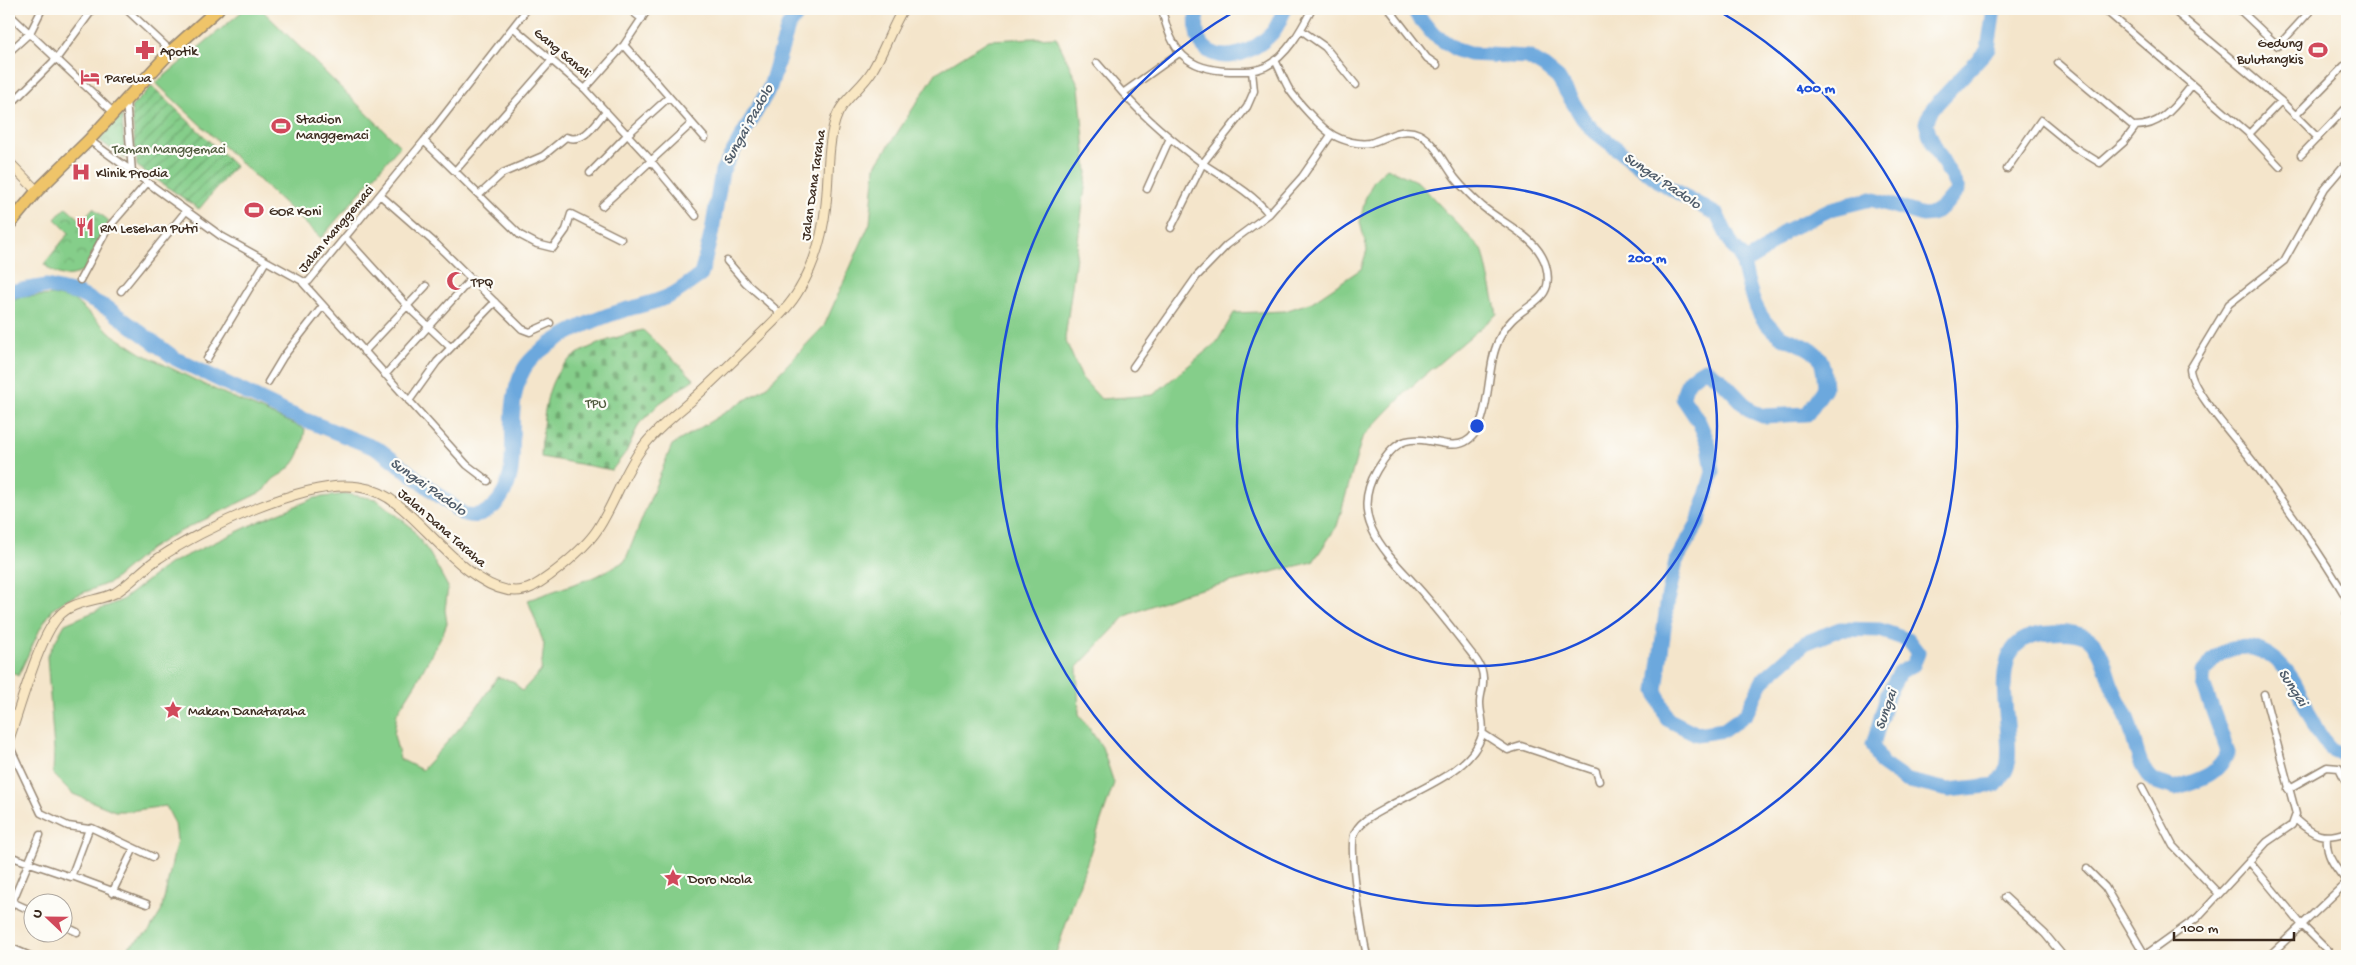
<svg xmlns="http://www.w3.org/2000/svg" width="2356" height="965" viewBox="0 0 2356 965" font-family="'Gochi Hand',sans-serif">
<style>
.grass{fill:#85ce8a;stroke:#607c54}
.cemetery{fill:url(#cemetery-stones);stroke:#607c54}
.park{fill:url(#park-crowns);stroke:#607c54}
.garden{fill:url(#garden-furrows);stroke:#607c54}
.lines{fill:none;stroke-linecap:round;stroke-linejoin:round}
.river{stroke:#6ca8dd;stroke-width:15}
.street-casing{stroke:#988874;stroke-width:9}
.secondary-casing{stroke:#988874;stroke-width:11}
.highway-casing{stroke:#988874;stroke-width:14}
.street{stroke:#fff;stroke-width:6}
.secondary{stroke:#f9e7c3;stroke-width:9}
.highway{stroke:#efc469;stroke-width:11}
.ring{fill:none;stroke:#1d4ed8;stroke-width:2.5}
.labels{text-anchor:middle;stroke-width:4.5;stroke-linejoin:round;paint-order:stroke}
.poi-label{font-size:14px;fill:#3b2a1e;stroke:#fdfcf7;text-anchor:start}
.street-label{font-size:14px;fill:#3b2a1e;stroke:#fdfcf7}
.park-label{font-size:14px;fill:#515b3e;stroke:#fdfcf7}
.water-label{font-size:15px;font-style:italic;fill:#4f5c6a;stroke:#fdfcf7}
.centre{fill:#1d4ed8;stroke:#fdfcf7;stroke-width:2.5}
.ring-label{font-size:15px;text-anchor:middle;font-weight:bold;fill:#1d4ed8;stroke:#fdfcf7;stroke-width:4.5;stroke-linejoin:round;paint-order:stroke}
</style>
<defs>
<pattern id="cemetery-stones" width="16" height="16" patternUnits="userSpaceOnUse" patternTransform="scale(1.25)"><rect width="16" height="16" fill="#85ce8a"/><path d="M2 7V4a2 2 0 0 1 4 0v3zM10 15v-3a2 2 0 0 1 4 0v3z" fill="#6ea770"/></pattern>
<pattern id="park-crowns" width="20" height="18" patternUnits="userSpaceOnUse" patternTransform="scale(1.25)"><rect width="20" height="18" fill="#85ce8a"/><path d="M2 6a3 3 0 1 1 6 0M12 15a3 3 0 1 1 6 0" fill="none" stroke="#6ea770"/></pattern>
<pattern id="garden-furrows" width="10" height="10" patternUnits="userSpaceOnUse" patternTransform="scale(1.25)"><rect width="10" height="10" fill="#85ce8a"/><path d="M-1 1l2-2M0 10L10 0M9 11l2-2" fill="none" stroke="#6ea770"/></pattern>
</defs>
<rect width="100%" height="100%" fill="#fdfcf7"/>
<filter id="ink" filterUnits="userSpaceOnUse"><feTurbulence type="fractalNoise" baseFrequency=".02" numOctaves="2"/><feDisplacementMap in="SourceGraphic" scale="10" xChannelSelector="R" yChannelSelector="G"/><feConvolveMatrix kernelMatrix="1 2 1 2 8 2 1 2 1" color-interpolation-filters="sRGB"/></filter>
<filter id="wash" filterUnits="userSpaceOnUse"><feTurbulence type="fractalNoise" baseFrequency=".0096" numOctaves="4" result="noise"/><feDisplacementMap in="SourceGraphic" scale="20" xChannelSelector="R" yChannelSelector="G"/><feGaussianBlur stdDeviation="1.12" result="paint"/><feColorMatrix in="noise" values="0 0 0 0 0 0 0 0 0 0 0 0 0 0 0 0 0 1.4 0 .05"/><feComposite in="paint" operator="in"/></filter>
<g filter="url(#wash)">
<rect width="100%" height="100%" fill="#f4e5cb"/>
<path class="grass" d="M245,9H261L400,146L321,238L156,83Z
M1056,37L1079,86L1087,173L1065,339L1082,378L1101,399L1153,395L1217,342L1234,313L1285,311L1312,302L1361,269L1367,250L1360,222L1365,199L1374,180L1387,168L1418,182L1483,251L1497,314L1412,386L1362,438L1337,526L1313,562L1181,594L1126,616L1077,667L1079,714L1102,747L1114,783L1055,956H116L149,931L161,912L177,840L175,824L166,806L129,811H115L73,794L53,774L54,750L47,656L65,624L122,600L169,564L260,521L315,498L347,494L376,499L410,526L430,554L448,587L445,610L447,623L443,633L416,683L397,713L394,735L400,759L422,770C449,740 477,711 497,677L513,681L522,691L541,671L544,644L528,600L597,576L625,561L672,445L765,388L824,326L870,223L875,167L936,73L989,40Z
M52,295L74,300L113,335L141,353L207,386L305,429C303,443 300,459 288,469C277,479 275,474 265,490L171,536L150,549L111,582L67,599L53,609L41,627L18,676L9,670V302L22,297Z"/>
<path class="cemetery" d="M643,330L694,379L660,403L639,424L626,452L612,470L541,457C545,367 556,353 643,330Z"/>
<path class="park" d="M122,115L125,159L99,140Z
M66,207L82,221L93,208L109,221L83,271C69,279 55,276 44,264L69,233L55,219Z"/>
<path class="garden" d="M152,86L235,166L199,209L137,166L131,107Z"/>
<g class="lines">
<path class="river" d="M1196,9C1197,17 1195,32 1199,40C1216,70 1255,52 1272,33C1278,27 1281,16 1285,9
M1412,9L1433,34L1457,50L1469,54L1528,57L1543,66L1558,78L1583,119L1594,131L1663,184L1717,215L1733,247L1741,255L1743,263L1763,251L1785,231L1831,209L1871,199L1923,215L1932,214L1944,206L1958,190C1948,167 1932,148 1926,123L1932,109L1988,49L1994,9
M1743,263C1749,289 1755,319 1779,335C1783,338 1789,340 1793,341C1822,353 1823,357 1825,388L1807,414L1763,416L1751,411L1720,379L1705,369C1691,377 1685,382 1683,398L1699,422L1709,445L1713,472L1698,523L1676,561L1668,597L1656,691L1667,719L1697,734L1724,730L1746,714L1763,680L1805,643L1840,629L1880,630L1908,640L1918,653L1913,665L1900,672L1888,693L1873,745L1882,764L1905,780L1948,790L1996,785C2000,779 2008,770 2008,762C2014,717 1978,635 2051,633C2064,632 2081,632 2091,640C2101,649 2106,669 2110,681C2115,696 2124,709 2129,723C2134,738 2139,772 2154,781C2160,784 2169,786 2175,788C2199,779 2217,777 2228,752L2203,684V672C2209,666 2215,656 2222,653C2250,638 2277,655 2293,680C2306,701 2312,730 2330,748C2334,752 2342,753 2347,755
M9,292L47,286L79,294L109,309L176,359L288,413L380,450L463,514C476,517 483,516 494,506C520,481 510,441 513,409C514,395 517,381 524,369C539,343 594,319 621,311C637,306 655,303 669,296C680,291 690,282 701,275L712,231L722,171L770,87L788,27L801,9"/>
</g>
</g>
<g filter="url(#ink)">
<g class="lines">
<g class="street-casing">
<path id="street" d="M126,9L171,51
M629,9L642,19
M1162,9C1171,51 1186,70 1230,71C1242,71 1254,72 1265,67C1287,56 1301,30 1312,9
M1389,9L1427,58L1437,65
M2104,9L2247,132L2280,167
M2172,9L2281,101L2318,138
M2239,9L2278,46L2312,9
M9,14L113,112
M514,28L585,89L624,45L648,9
M1301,30L1325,47L1356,85
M624,45L705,138
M9,52L30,33L42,9
M1179,53L1123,93C1147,120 1176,144 1205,165C1228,180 1252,193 1269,214L1302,177L1331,135
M1275,60C1280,70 1284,80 1289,89C1296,100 1322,129 1333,135C1343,141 1359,145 1370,143C1387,138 1402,126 1419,134C1434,141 1445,165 1455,178C1463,188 1472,197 1482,206C1503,224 1538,237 1546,266C1555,299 1530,302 1512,320C1505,327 1499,338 1496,347C1486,372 1491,429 1465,442C1459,445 1453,445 1446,444C1410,437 1399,434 1377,470C1349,516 1382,549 1412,581C1431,601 1448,623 1465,645C1472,655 1483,665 1483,678C1484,686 1480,695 1480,703C1480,714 1485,725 1482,735C1471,773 1413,791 1382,810C1371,816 1358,823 1354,835C1349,856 1362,932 1367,956
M1097,63L1123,93
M2058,63L2133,126C2162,127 2176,105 2192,85
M585,89L647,156L696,216
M126,100L132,172
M9,106L57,58L93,9
M2295,116L2344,66L2347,69
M2249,134L2281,101
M89,140L221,236L306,283L309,281L424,141L527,9
M424,141L520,235L537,244L553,248L566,230L571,214L621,239
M2301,155L2347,107
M2347,162L2325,188L2284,261L2229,304L2190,369C2191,391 2239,442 2254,463C2287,507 2320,552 2347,599
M2007,169L2041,120L2074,147L2100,163L2124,142L2136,126
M455,171L552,60
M590,173L627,135L668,98
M1147,189L1170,138
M380,195L436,244L522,329L530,332L550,323
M479,195L503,173L543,156L566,137C584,144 595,124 606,111
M602,206L691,124
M1171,228L1203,163L1247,107L1254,91L1252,71
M345,237L413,312L450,347
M727,261L746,283L781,314
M80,280L108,228L147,183
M303,283L467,465L488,481
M121,291L186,211
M364,352L426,286
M207,359L266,261
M1133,367L1197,276L1227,245L1269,214
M385,375L471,279
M268,382L283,357L322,307
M409,401L437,362L495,302
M2347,613V614
M1482,733L1508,750L1521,746L1596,771L1599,781
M9,745L41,813L68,826L89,829
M2142,787L2173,846L2219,894
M2288,789L2327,767L2339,768L2347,784
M2295,819C2314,836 2323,840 2347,832
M9,856L71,877L89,829L92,828L153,857
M2249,861L2301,924L2333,956
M2087,869L2105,887L2145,955
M72,876L147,904
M112,893L134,848
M2005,897L2045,934L2063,956
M12,902L32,911
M9,910L40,835
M62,925L77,932
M9,947L30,956
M2144,956L2197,918L2267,842L2292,825L2296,814L2264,694
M2269,956L2347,882C2336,868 2325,856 2327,837"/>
</g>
<g class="secondary-casing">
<path id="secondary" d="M9,162L37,191
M9,739C20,708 38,640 58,617C72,600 97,602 115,593C131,584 143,568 159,558C202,529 308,478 359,487C373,489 386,495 397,504C430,528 486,610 532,587C552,576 587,547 599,527C615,502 624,472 642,448C655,430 676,414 692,400C717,378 739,355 763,332C776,319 790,306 799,290C815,264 823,234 826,204C829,177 827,148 835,121C841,100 861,89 872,71C884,51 891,29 903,9"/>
</g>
<g class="highway-casing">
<path id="highway" d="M9,225L37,191L89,140L171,51L218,9"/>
</g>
<use href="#street" class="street"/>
<use href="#secondary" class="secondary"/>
<use href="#highway" class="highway"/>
</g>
</g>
<g class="ring">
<circle cx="1477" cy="426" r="240"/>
<path d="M1717 10A480 480 0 1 1 1237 10"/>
</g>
<defs>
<g id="pharmacy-bare" transform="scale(1.5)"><path d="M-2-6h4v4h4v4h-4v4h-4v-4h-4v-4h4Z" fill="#d1495b" stroke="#fdfcf7" stroke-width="2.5" paint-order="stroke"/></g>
<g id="stadium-bare" transform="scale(1.5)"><path d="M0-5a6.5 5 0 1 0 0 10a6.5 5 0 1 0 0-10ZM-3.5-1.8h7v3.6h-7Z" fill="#d1495b" stroke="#fdfcf7" stroke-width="2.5" paint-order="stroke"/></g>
<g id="hotel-bare" transform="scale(1.5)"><path d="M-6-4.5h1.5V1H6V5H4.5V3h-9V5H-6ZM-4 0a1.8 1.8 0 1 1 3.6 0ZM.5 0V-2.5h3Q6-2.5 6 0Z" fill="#d1495b" stroke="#fdfcf7" stroke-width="2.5" paint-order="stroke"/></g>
<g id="hospital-bare" transform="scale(1.5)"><path d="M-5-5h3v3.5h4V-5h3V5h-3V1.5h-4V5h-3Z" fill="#d1495b" stroke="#fdfcf7" stroke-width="2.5" paint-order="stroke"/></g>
<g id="restaurant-bare" transform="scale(1.5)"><path d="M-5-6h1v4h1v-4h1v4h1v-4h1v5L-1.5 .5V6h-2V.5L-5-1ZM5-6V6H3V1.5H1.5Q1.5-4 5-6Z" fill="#d1495b" stroke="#fdfcf7" stroke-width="2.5" paint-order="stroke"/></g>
<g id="mosque-bare" transform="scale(1.5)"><path d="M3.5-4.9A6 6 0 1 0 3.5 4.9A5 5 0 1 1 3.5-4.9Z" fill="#d1495b" stroke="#fdfcf7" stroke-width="2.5" paint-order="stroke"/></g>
<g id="sight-bare" transform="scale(1.5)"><path d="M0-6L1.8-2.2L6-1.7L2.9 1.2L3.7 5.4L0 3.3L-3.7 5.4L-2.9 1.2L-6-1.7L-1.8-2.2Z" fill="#d1495b" stroke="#fdfcf7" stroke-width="2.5" paint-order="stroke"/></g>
</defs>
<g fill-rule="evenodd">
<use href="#pharmacy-bare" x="145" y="50"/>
<use href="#stadium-bare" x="2318" y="50"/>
<use href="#hotel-bare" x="90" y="77"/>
<use href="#stadium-bare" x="281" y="126"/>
<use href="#hospital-bare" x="81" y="172"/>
<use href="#stadium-bare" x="254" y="210"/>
<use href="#restaurant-bare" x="85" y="227"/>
<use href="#mosque-bare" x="456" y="281"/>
<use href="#sight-bare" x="173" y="710"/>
<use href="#sight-bare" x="673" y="878"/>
</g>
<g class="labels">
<g class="poi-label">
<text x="2303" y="47" text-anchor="end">Gedung<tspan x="2303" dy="16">Bulutangkis</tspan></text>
<text x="160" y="55">Apotik</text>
<text x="105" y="82">Parewa</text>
<text x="296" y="123">Stadion<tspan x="296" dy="16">Manggemaci</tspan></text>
<text x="96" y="177">Klinik Prodia</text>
<text x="269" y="215">GOR Koni</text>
<text x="100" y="232">RM Lesehan Putri</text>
<text x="471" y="286">TPQ</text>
<text x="188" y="715">Makam Danataraha</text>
<text x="688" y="883">Doro Ncola</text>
</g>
<g class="street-label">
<text transform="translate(563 52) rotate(40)" y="5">Gang Sanali</text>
<text transform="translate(812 185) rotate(-82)" y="5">Jalan Dana Taraha</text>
<text transform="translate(335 228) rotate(-50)" y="5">Jalan Manggemaci</text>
<text transform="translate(443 527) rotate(41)" y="5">Jalan Dana Taraha</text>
</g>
<g class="park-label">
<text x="169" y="153">Taman Manggemaci</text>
<text x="596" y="407">TPU</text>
</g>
<g class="water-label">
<text transform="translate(747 124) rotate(-61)" y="5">Sungai Padolo</text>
<text transform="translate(1663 180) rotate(34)" y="5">Sungai Padolo</text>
<text transform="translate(429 486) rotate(35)" y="5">Sungai Padolo</text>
<text transform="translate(2294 687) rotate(57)" y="5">Sungai</text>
<text transform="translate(1885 709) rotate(-71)" y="5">Sungai</text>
</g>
</g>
<circle cx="1477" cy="426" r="8" class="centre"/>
<g class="ring-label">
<text x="1816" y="92">400 m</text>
<text x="1647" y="262">200 m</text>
</g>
<rect width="2356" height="965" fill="none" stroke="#fdfcf7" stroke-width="30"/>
<g transform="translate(48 918) rotate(292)"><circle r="24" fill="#fdfcf7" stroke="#afa8a0"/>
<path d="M0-4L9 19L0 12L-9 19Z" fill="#d1495b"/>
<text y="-8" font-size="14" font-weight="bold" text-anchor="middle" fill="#3b2a1e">U</text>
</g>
<path d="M2174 932v8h120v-8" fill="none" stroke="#3b2a1e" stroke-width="2.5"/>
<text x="2181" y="932" font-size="15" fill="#3b2a1e" stroke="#fdfcf7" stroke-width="4" paint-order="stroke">100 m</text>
</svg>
